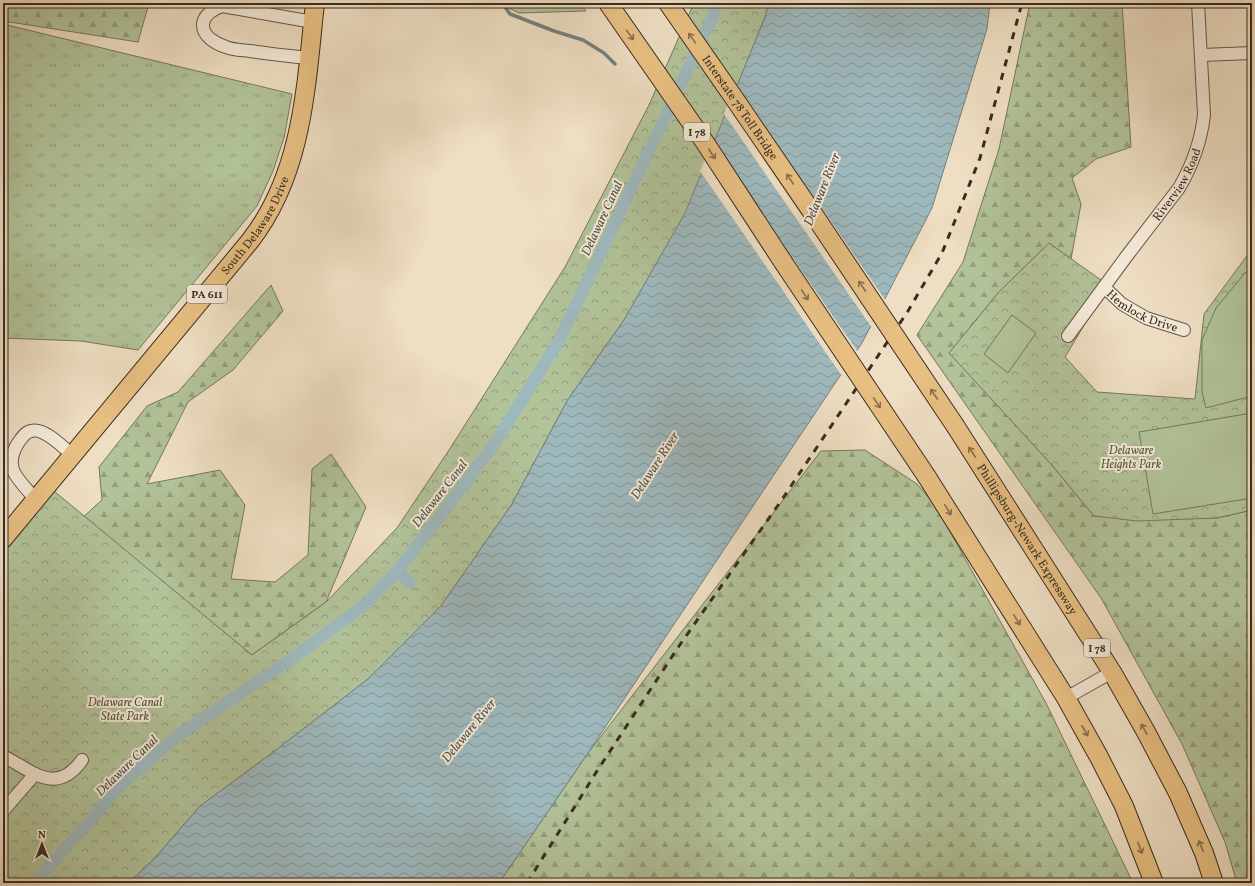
<svg xmlns="http://www.w3.org/2000/svg" width="1255" height="886" viewBox="0 0 1255 886" font-family="Vollkorn,serif">
<style>
.grass{fill:url(#grass-tufts);stroke:#76775e}
.forest{fill:url(#forest-firs);stroke:#76775e}
.park{fill:url(#park-crowns);stroke:#76775e}
.pitch{fill:#b2c299;stroke:#76775e}
.water{fill:url(#water-waves);stroke:#768180}
.pier{fill:#eedec3}
.lines{fill:none;stroke-linecap:round;stroke-linejoin:round}
.stream{stroke:#768180;stroke-width:3.5}
.canal{stroke:#9eb9be;stroke-width:12}
.minor-casing{stroke:#66584a;stroke-width:14}
.highway-casing{stroke:#392c22;stroke-width:20}
.minor{stroke:#f4ead8;stroke-width:12}
.highway{stroke:#e7bf82;stroke-width:18}
.rail{stroke:#392c22;stroke-width:3;stroke-dasharray:7 7;stroke-linecap:butt}
.highway-bridge-casing{stroke:#392c22;stroke-width:20;stroke-linecap:butt}
.highway-bridge{stroke:#e7bf82;stroke-width:18}
.oneway{stroke:#876e4d}
.labels{text-anchor:middle;stroke-width:4;stroke-linejoin:round;paint-order:stroke}
.shield{fill:#f4ead8;stroke:#716559;stroke-width:1}
.shield-label{font-size:11px;font-weight:bold;fill:#392c22}
.street-label{font-size:12px;fill:#392c22;stroke:#f4ead8}
.park-label{font-size:12px;font-style:italic;fill:#575240;stroke:#f4ead8}
.water-label{font-size:13px;font-style:italic;fill:#524f49;stroke:#f4ead8}
</style>
<defs>
<pattern id="grass-tufts" width="24" height="20" patternUnits="userSpaceOnUse"><rect width="24" height="20" fill="#b2c299"/><path d="M3 7l-1-3M5 7V3M7 7l1-3M15 17l-1-3M17 17v-4M19 17l1-3" fill="none" stroke="#929e7c"/></pattern>
<pattern id="forest-firs" width="22" height="20" patternUnits="userSpaceOnUse"><rect width="22" height="20" fill="#b2c299"/><path d="M5 1l3.5 6h-7zM16 11l3.5 6h-7z" fill="#929e7c"/></pattern>
<pattern id="park-crowns" width="20" height="18" patternUnits="userSpaceOnUse"><rect width="20" height="18" fill="#b2c299"/><path d="M2 6a3 3 0 1 1 6 0M12 15a3 3 0 1 1 6 0" fill="none" stroke="#929e7c"/></pattern>
<pattern id="water-waves" width="16" height="10" patternUnits="userSpaceOnUse"><rect width="16" height="10" fill="#9eb9be"/><path d="M0 5q4-4 8 0t8 0" fill="none" stroke="#82979a"/></pattern>
</defs>
<rect width="100%" height="100%" fill="#eedec3"/>
<filter id="stains"><feTurbulence type="fractalNoise" baseFrequency=".005" numOctaves="4"/><feColorMatrix values="0 0 0 0 .2 0 0 0 0 .09 0 0 0 0 .02 0 0 0 .5 -.17"/></filter>
<radialGradient id="worn" r=".72"><stop offset=".6" stop-color="#630" stop-opacity="0"/><stop offset="1" stop-color="#630" stop-opacity=".3"/></radialGradient>
<path class="grass" d="M3,24L292,94L284,138L273,171L257,206L138,350L81,341L3,338Z"/>
<path class="forest" d="M3,3H149L138,42L3,21Z
M498,3H580L586,11L519,13Z
M1030,3H1122L1131,147L1096,159L1072,178L1081,204L1071,259L1049,243L998,293L950,353L1051,464L1094,516L1217,518L1252,510V883H1237L1225,842L1182,744L1101,598L917,335L963,262L999,149Z
M271,285L283,311L233,370L188,402L147,484L220,470L245,505L231,579L275,582L308,555L312,469L331,454L366,507L326,602L252,655L81,519L102,500L99,467L147,406L178,392Z
M865,450L917,484L935,505L1046,703L1133,883H499L588,753L821,451Z"/>
<path class="park" d="M694,3H769L765,17L686,213L624,320L567,401L512,504L441,606L368,679L276,750L199,807L155,858L129,883H3V553L54,491L252,655L326,602L397,528L451,447L565,267L649,105Z
M1049,243L1108,285L1065,357L1097,392L1195,399L1204,314L1252,249V510L1217,518L1137,521L1094,516L1051,464L949,353L998,293Z"/>
<path class="pitch" d="M1252,269V396L1206,408L1202,392V340L1216,308L1245,273Z
M1012,315L1036,333L1008,373L984,354Z
M1252,413V498L1153,514L1139,432Z"/>
<path class="water" d="M769,3H990L987,29L932,208L862,343L588,753L499,883H129L155,858L199,807L276,750L368,679L441,606L512,504L567,401L624,320L685,213L765,17Z"/>
<path class="pier" d="M736,84L886,301L872,328L724,114Z
M712,142L858,352L842,376L700,171Z"/>
<g class="lines">
<path class="stream" d="M502,3L510,14L554,31L583,40L604,53L615,64"/>
<path class="canal" d="M397,571L410,582
M35,883L123,783L179,735L303,651L368,602L397,571L442,514L493,446L559,341L714,14L717,3"/>
<g class="minor-casing">
<g id="minor">
<path d="M1202,55L1252,53"/>
<path d="M309,58C289,56 270,54 250,51C242,50 233,50 226,47C216,44 202,36 203,24C204,14 214,9 222,6L313,22"/>
<path id="s1" d="M1104,287L1122,304L1146,318L1184,330"/>
<path id="s2" d="M1068,336L1126,257L1179,188C1192,166 1201,141 1204,115L1198,3"/>
<path d="M35,499C28,490 17,480 13,470C10,461 13,451 18,443C21,439 25,432 31,431C44,427 63,447 72,455"/>
<path d="M1066,698L1112,672"/>
<path d="M3,756C31,770 56,797 82,760"/>
<path d="M3,811L35,774"/>
</g>
</g>
<g class="highway-casing">
<g id="highway">
<path d="M608,3L704,141L783,262"/>
<path id="s3" d="M668,3L734,98L812,212"/>
<path id="s4" d="M956,427L1112,672L1146,732L1178,793L1204,853L1214,883"/>
<path d="M927,477L1066,698L1099,757L1124,806L1154,883"/>
<path id="s5" d="M3,539L250,241C303,173 306,86 315,3"/>
</g>
</g>
<use href="#minor" class="minor"/>
<use href="#highway" class="highway"/>
<path class="rail" d="M527,883L597,771L679,646L781,501L908,311L942,253L980,158L1022,3"/>
<g class="highway-bridge-casing">
<path id="highway-bridge" d="M812,212L956,427
M783,262L927,477"/>
</g>
<use href="#highway-bridge" class="highway-bridge"/>
</g>
<defs><path id="oneway-shaft" d="M-6 0H5M1.5-3L5.5 0L1.5 3" fill="none" stroke-width="1.6" stroke-linecap="round" stroke-linejoin="round"/></defs>
<g class="oneway">
<use href="#oneway-shaft" transform="translate(630 35) rotate(55)"/>
<use href="#oneway-shaft" transform="translate(692 38) rotate(-125)"/>
<use href="#oneway-shaft" transform="translate(712 154) rotate(57)"/>
<use href="#oneway-shaft" transform="translate(790 179) rotate(-124)"/>
<use href="#oneway-shaft" transform="translate(862 286) rotate(-124)"/>
<use href="#oneway-shaft" transform="translate(805 295) rotate(56)"/>
<use href="#oneway-shaft" transform="translate(934 394) rotate(-124)"/>
<use href="#oneway-shaft" transform="translate(877 403) rotate(56)"/>
<use href="#oneway-shaft" transform="translate(972 452) rotate(-123)"/>
<use href="#oneway-shaft" transform="translate(948 510) rotate(58)"/>
<use href="#oneway-shaft" transform="translate(1017 620) rotate(58)"/>
<use href="#oneway-shaft" transform="translate(1144 729) rotate(-119)"/>
<use href="#oneway-shaft" transform="translate(1085 731) rotate(61)"/>
<use href="#oneway-shaft" transform="translate(1201 846) rotate(-113)"/>
<use href="#oneway-shaft" transform="translate(1140 848) rotate(69)"/>
</g>
<g class="labels">
<g class="shield">
<rect x="684" y="123" width="26" height="18" rx="3"/>
<rect x="187" y="285" width="40" height="18" rx="3"/>
<rect x="1084" y="639" width="26" height="18" rx="3"/>
</g>
<g class="shield-label">
<text x="697" y="136">I 78</text>
<text x="207" y="298">PA 611</text>
<text x="1097" y="652">I 78</text>
</g>
<g class="street-label">
<text dy="4" stroke="none"><textPath href="#s3" startOffset="127">Interstate 78 Toll Bridge</textPath></text>
<text dy="4" stroke="none"><textPath href="#s2" startOffset="187">Riverview Road</textPath></text>
<text dy="4" stroke="none"><textPath href="#s5" startOffset="403">South Delaware Drive</textPath></text>
<text dy="4" stroke="none"><textPath href="#s1" startOffset="46">Hemlock Drive</textPath></text>
<text dy="4" stroke="none"><textPath href="#s4" startOffset="133">Phillipsburg-Newark Expressway</textPath></text>
</g>
<g class="park-label">
<text x="1131" y="454">Delaware<tspan x="1131" dy="14">Heights Park</tspan></text>
<text x="125" y="706">Delaware Canal<tspan x="125" dy="14">State Park</tspan></text>
</g>
<g class="water-label">
<text transform="translate(821 189) rotate(-68)" y="5">Delaware River</text>
<text transform="translate(601 218) rotate(-65)" y="5">Delaware Canal</text>
<text transform="translate(654 465) rotate(-57)" y="5">Delaware River</text>
<text transform="translate(439 493) rotate(-52)" y="5">Delaware Canal</text>
<text transform="translate(468 730) rotate(-51)" y="5">Delaware River</text>
<text transform="translate(126 765) rotate(-44)" y="5">Delaware Canal</text>
</g>
</g>
<rect width="1255" height="886" fill="none" stroke="#eedec3" stroke-width="16"/>
<rect x="4" y="4" width="1247" height="878" fill="none" stroke="#392c22" stroke-width="2"/>
<rect x="8" y="8" width="1239" height="870" fill="none" stroke="#392c22"/>
<g transform="translate(42 844)" stroke="#f4ead8" stroke-width="3" paint-order="stroke">
<path d="M0-3L7 15L0 10L-7 15Z" fill="#392c22"/>
<text y="-6" font-size="11" font-weight="bold" text-anchor="middle" fill="#392c22">N</text>
</g>
<rect width="100%" height="100%" filter="url(#stains)"/>
<rect width="100%" height="100%" fill="url(#worn)"/>
</svg>
